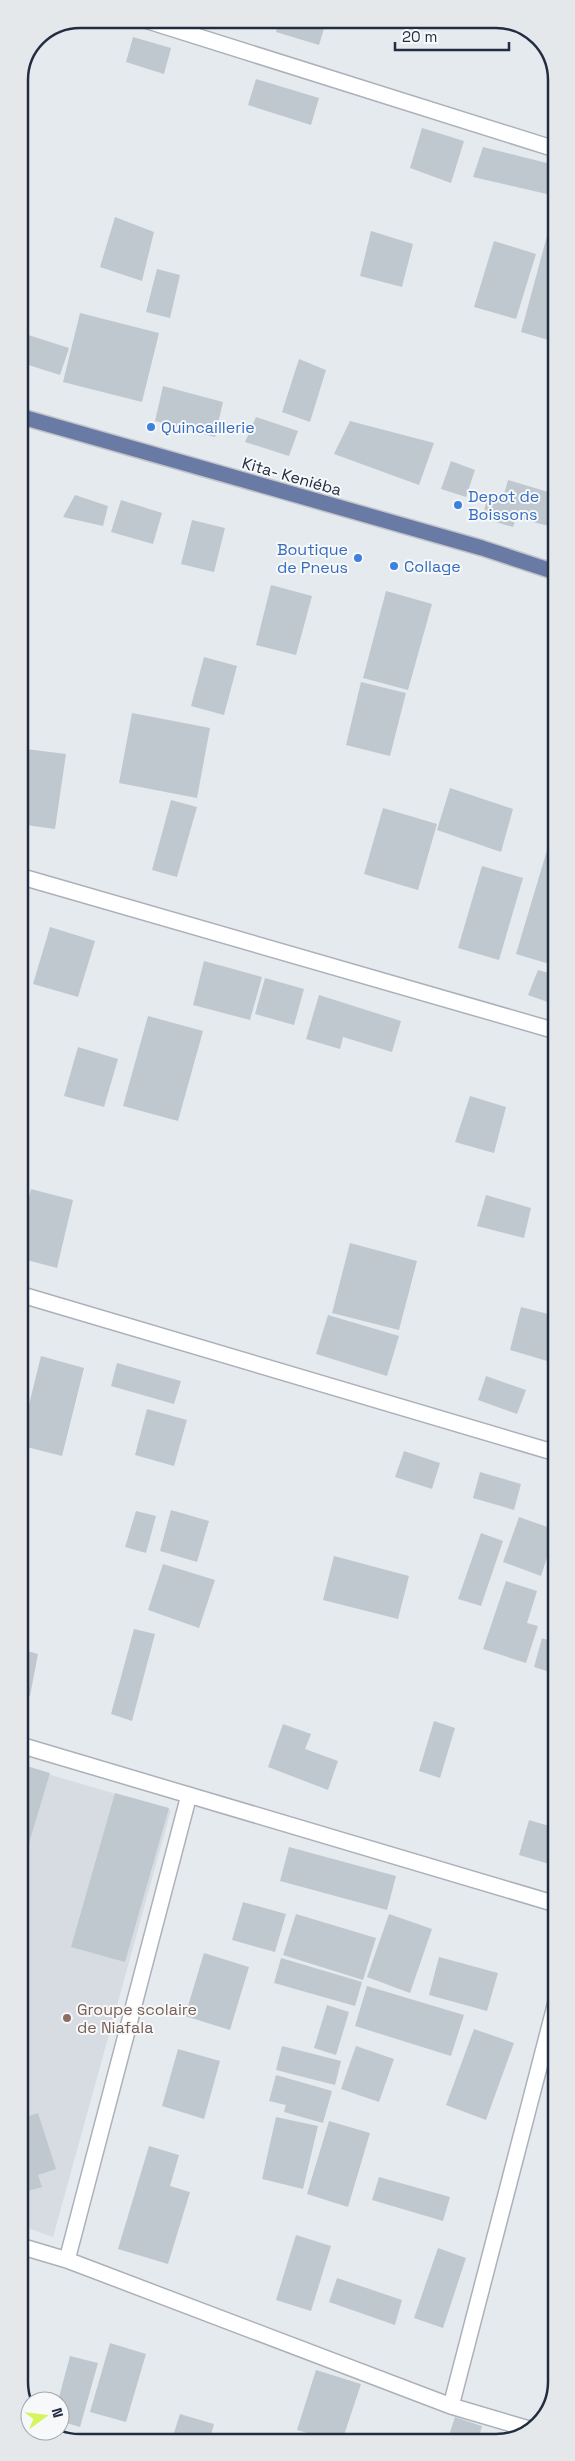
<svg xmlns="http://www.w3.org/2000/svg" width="575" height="2461" viewBox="0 0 575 2461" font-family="'Space Grotesk',sans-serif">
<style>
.built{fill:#d6dce2}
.building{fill:#c0c8cf}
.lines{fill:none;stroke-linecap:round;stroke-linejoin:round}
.minor-casing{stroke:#abb1ba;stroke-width:18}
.major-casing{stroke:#c1c4ca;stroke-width:18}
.minor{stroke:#fff;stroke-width:15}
.major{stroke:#697ba4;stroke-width:15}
.shop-dot{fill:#3f7fe0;stroke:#f6f8fa;stroke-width:2}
.education-dot{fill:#8d6e63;stroke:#f6f8fa;stroke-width:2}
.labels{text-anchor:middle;stroke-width:4;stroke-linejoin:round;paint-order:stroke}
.shop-label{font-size:16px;fill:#366cbe;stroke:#f6f8fa;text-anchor:start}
.street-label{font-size:16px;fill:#232d41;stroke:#f6f8fa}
.education-label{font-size:16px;fill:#785e54;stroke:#f6f8fa;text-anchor:start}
.rim{fill:none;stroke:#232d41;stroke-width:2.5}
</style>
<rect width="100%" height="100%" fill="#e5eaee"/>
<path class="built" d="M20,1766L171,1810L53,2237L20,2225Z"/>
<path class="building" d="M280,19H327L319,45L276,32Z
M133,37L171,48L164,74L126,62Z
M256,79L319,98L311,125L248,105Z
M422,128L464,141L451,183L410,168Z
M483,147L555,165V180L551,195L473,177Z
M115,217L154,232L142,281L100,267Z
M371,231L413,244L402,287L360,276Z
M547,236L555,239V342L521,332Z
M494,241L536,254L516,319L474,307Z
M157,269L180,275L170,318L146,312Z
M80,313L159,333L142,402L63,382Z
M19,332L69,348L60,375L19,362Z
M299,359L326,370L310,422L282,412Z
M163,386L223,402L215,437L155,421Z
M256,417L298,431L289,456L245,442Z
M350,421L434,443L419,485L334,454Z
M451,461L475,470L466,497L441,489Z
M508,480L555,494L553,527L516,518L513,527L482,518L488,496L502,501Z
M75,495L108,506L103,526L63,517Z
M121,500L162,513L153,544L111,532Z
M192,520L225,528L214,572L181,564Z
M271,585L312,596L296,655L256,645Z
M386,591L432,604L408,690L363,678Z
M204,657L237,666L224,715L191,706Z
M361,682L406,693L390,756L346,745Z
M132,713L210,728L197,798L119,783Z
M26,749L66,754L55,829L19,824V801Z
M450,788L513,809L501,852L437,830Z
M171,800L197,807L177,877L152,870Z
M383,808L437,824L418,890L364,874Z
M553,830H556V966L516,954Z
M482,866L523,878L499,960L458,948Z
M50,927L95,941L78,997L33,984Z
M204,961L262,977L250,1020L193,1005Z
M538,970L556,975V1005L528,995Z
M265,978L304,989L294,1025L255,1014Z
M319,995L401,1021L392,1052L343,1037L340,1049L306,1039Z
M148,1016L203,1031L178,1121L123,1106Z
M78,1047L118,1059L104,1107L64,1096Z
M470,1096L506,1107L494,1153L455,1142Z
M31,1189L73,1200L57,1268L19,1258V1237Z
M486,1195L531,1208L524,1238L477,1226Z
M350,1243L417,1261L399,1330L332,1313Z
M521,1307L556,1316L554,1363L510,1350Z
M328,1315L399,1336L387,1376L316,1354Z
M41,1356L84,1368L62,1456L19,1445Z
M117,1363L181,1381L174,1404L111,1386Z
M486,1376L526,1390L517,1414L478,1400Z
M147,1409L187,1420L174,1466L135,1455Z
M404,1451L440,1463L432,1489L395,1477Z
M480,1472L521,1484L514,1510L473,1498Z
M171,1510L209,1521L197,1562L160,1551Z
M136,1511L156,1516L146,1553L125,1547Z
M519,1517L556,1530L541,1576L503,1562Z
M481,1533L503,1541L481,1606L458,1599Z
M334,1556L409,1576L398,1619L323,1600Z
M163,1564L215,1580L199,1628L148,1610Z
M506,1581L537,1591L527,1623L538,1626L526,1663L483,1649Z
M134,1629L155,1634L132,1721L111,1714Z
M542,1638L556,1643V1674L534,1667Z
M20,1649L38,1654L30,1696L20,1694Z
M434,1721L455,1728L440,1778L419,1771Z
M283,1724L311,1734L305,1749L338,1761L328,1790L268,1767Z
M20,1764L50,1773L20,1873Z
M115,1793L169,1808L125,1962L71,1947Z
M556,1803V1826L550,1824Z
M529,1820L556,1828V1866L519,1855Z
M289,1847L396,1876L387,1910L280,1881Z
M243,1902L286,1914L275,1952L232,1940Z
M296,1914L376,1938L363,1980L283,1955Z
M389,1914L432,1929L410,1993L367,1977Z
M204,1953L249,1967L230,2030L185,2016Z
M439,1957L498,1973L487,2011L429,1995Z
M281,1958L362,1982L355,2006L274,1983Z
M367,1986L464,2015L451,2056L355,2026Z
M327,2005L349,2012L336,2055L314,2048Z
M474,2029L514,2043L486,2120L446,2105Z
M282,2046L341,2061L335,2085L276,2070Z
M356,2046L394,2059L379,2102L341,2089Z
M178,2049L220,2061L204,2119L162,2106Z
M276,2075L332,2091L323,2123L284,2112L286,2105L269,2101Z
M20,2102L24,2114L20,2115Z
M38,2113L56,2169L38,2175L42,2187L21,2193L20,2119Z
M276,2117L318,2126L303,2189L262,2179Z
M329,2121L370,2133L348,2207L307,2194Z
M149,2146L179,2155L170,2186L190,2192L168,2264L118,2249Z
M379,2177L450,2197L443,2221L372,2200Z
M296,2235L331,2246L311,2311L276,2300Z
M438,2248L466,2258L443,2328L414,2318Z
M337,2278L402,2300L395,2325L329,2302Z
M110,2343L146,2354L126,2422L90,2412Z
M70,2356L98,2363L80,2427L60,2421V2401H58Z
M316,2370L361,2384L342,2441H334L297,2430Z
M180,2414L214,2424L209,2442H171Z
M455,2417L482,2426L478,2441H447Z"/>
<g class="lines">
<g class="minor-casing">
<path id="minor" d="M142,19L555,149
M19,876L556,1031
M19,1294L556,1453
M20,1745L556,1904
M20,2246L67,2260L451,2406L529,2429
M67,2260L189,1795
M451,2406L556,2002"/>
</g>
<g class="major-casing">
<path id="major" d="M19,416L482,548L555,572"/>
</g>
<use href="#minor" class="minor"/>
<use href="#major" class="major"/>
</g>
<g class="shop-dot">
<circle cx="151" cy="427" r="5"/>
<circle cx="458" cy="505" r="5"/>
<circle cx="358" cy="558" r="5"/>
<circle cx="394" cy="566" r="5"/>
</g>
<circle class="education-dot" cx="67" cy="2018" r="5"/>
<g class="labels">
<g class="shop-label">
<text x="161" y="433">Quincaillerie</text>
<text x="468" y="502">Depot de<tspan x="468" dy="18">Boissons</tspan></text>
<text x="348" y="555" text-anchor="end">Boutique<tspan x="348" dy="18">de Pneus</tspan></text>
<text x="404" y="572">Collage</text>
</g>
<g class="street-label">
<text transform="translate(292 476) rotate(16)" y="6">Kita- Keniéba</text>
</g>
<g class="education-label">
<text x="77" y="2015">Groupe scolaire<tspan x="77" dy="18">de Niafala</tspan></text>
</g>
</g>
<path d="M0 0H575V2461H0ZM80 28H496A52 52 0 0 1 548 80V2382A52 52 0 0 1 496 2434H80A52 52 0 0 1 28 2382V80A52 52 0 0 1 80 28Z" fill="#e5e8eb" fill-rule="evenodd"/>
<path class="rim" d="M80 28H496A52 52 0 0 1 548 80V2382A52 52 0 0 1 496 2434H80A52 52 0 0 1 28 2382V80A52 52 0 0 1 80 28Z"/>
<g transform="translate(45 2416) rotate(75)"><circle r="24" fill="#f6f8fa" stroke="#a2a7b0"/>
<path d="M0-4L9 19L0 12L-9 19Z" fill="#d6f45d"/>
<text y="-8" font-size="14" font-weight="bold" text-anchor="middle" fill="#232d41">N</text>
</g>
<path d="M395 42v8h114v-8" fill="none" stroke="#232d41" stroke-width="2.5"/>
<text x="402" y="42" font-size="15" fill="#232d41" stroke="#f6f8fa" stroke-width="4" paint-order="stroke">20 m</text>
</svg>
